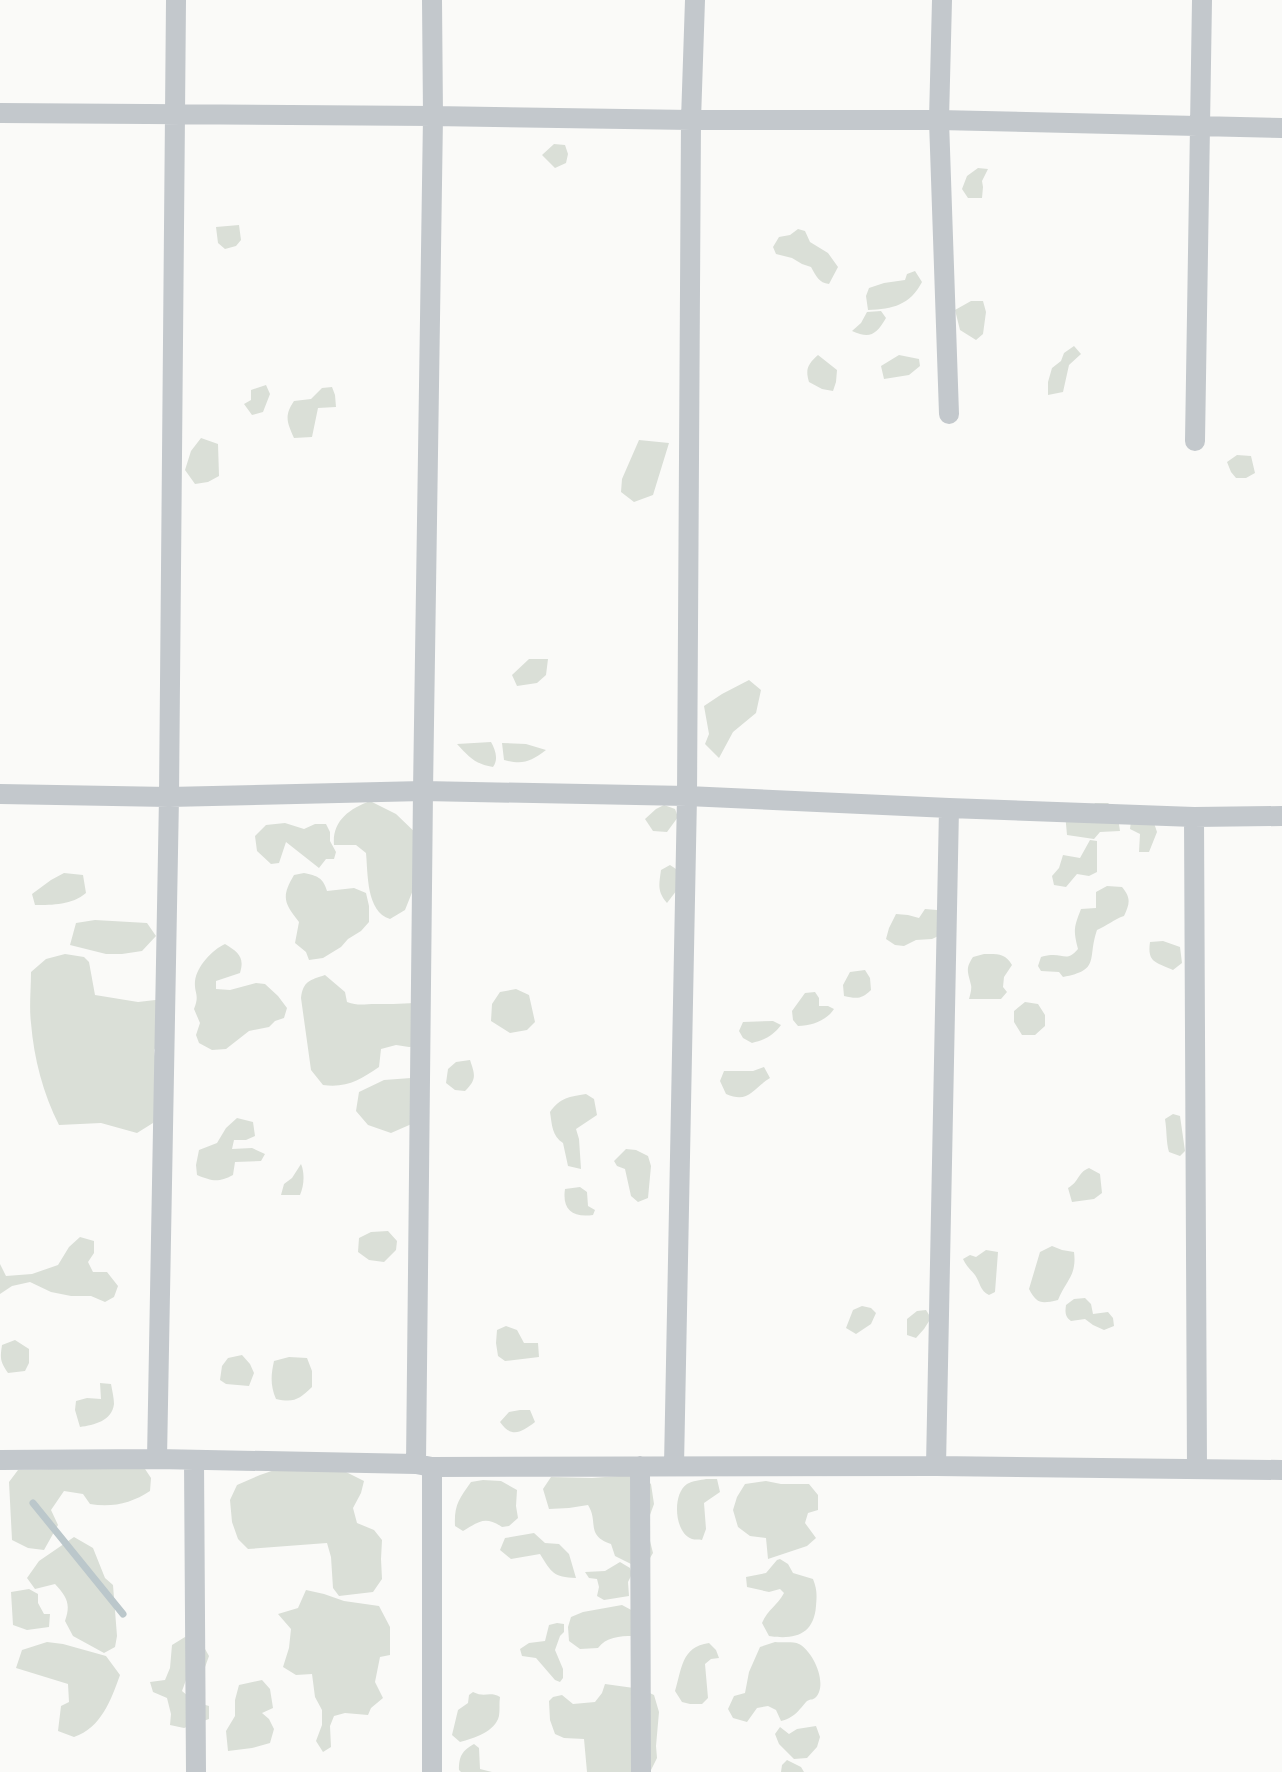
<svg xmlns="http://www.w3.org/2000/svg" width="1282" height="1772" viewBox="0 0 1282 1772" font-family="Arial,sans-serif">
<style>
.green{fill:#dadfd7}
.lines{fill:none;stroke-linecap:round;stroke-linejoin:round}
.stream{stroke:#bbc7cb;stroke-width:7}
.minor{stroke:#c3c8cc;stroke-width:20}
</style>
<rect width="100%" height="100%" fill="#fafaf8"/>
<path class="green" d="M554,144L565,145L568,154L566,163L555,168L542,155Z
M978,168L988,169L982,181L983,187L982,198H968L962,189L967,176Z
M239,225L241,240L236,246L225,249L218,243L216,227Z
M798,229L805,231L810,242L828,253L838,267L829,284C819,283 816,276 811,267L802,264L792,258L776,254L773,247L779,237L790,235Z
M915,271L922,282C910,305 893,309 868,310L866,296L869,288L884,283L905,280L907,274Z
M971,301H983L986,312L983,334L976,340L960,330L955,310Z
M881,311L886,318C876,335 870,339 852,331L861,323L867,312Z
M1074,346L1081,354L1069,365L1063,392L1048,395V382L1052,368L1061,361L1064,353Z
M818,355L837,370L836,382L833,391L822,389L809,382C805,369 808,364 818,355Z
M899,355L919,359L920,366L909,375L884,379L881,366Z
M266,385L270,394L263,412L252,415L244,404L251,400V390Z
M332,387L335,395L336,407L318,408L312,437L294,438C287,422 284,416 294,401L311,399L322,388Z
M201,438L218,444L219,476L208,482L195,484L185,470L191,451Z
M639,440L669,443L653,495L634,502L621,492L622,479Z
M1237,455L1251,456L1255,473L1246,478H1236L1231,472L1227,462Z
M529,659H548L546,675L537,683L517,686L512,675Z
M749,680L761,690L756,713L733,732L719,758L705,744L709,734L704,706L722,694Z
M491,742C495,749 499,759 493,767C475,764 469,757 457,744Z
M502,743L526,744L546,750C530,762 523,765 504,760Z
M370,801L396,814L422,839L417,880L405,910L390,919C366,912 368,873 366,853L356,845H334C332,821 349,809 370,801Z
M1095,803H1108L1117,811L1120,831L1100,832L1094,839L1067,835L1065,813L1092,809Z
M664,805L675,809L678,817L667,832L653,831L645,819L656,809Z
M1131,821L1154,823L1157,832L1149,852H1139L1140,834L1130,829Z
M285,823L304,829L315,824H326L330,832V841L336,852L334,859H326L319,868L286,842L279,863L271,864L257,851L255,836L266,825Z
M1090,840L1097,841V872L1089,876L1077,874L1066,887L1054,885L1052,876L1059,868L1063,855L1080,858Z
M670,865L679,871L680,886L667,903C657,891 659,885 661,870Z
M64,873L83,875L86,893C72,905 53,905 35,905L32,894L51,880Z
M304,873C317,876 323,877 327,891L354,888L366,893L369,906V922L361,931L348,939L341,947L323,958L309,960L306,952L295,943L299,922C284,903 281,897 294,875Z
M1107,886L1122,887C1131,898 1130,903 1124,916C1114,919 1107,926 1097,930C1087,959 1101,970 1063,977L1059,972L1041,971L1038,966L1041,957C1044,956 1048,955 1051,955C1064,954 1067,962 1078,949C1073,930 1074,927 1081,909L1096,908V892Z
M925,909L937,910L946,916L947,932L932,939L916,940L904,946L895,945L886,939L889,928L896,914L908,915L919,918Z
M95,920L147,923L156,936L142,951L122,954H106L70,945L76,923Z
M1163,941L1180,947L1182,963L1173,970C1156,962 1147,963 1150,942Z
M225,944C238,952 245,957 240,973L216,981V989L230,990L256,983L265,984L278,996L287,1008L284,1018L275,1021L269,1027L249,1031L226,1049L212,1050L199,1043L196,1035L200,1023L194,1009C200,994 194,994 195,981C197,966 212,950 225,944Z
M65,954L84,957L89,962L95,995L138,1002L164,999L165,1034L154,1050L163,1107L153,1123L137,1133L101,1123L59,1125C43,1093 34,1059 31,1023C29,1007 31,989 31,972L46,959Z
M984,954C998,954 1005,953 1012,965L1004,977L1003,987L1007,992L1001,999H969C970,995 972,989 971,985C968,972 965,969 973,957Z
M865,970L870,978L871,990C862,999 857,999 844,996L843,985L850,972Z
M325,975L345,992L347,1002C358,1006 364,1004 376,1004C393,1004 405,1004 421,1002L420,1046L409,1047L396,1045L381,1049L379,1067C360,1080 347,1088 323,1085L311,1070L301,998C303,981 310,980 325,975Z
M516,989L529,995L535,1022L527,1030L510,1033L491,1021L492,1004L500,992Z
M815,992L819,998V1006H828L834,1009C827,1020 812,1026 798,1026L793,1020L792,1011L805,993Z
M1025,1002L1038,1004L1045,1015V1026L1035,1035H1022L1014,1022V1011Z
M773,1021L781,1025C773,1036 764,1040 752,1043L743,1038L739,1031L743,1022Z
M470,1060C475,1075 477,1079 465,1091L455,1090L446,1083L448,1069L456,1062Z
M764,1067L770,1078C752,1089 749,1104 726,1094L720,1081L724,1071H753Z
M411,1078L423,1119L391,1133L368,1125L356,1111L359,1092L384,1080Z
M586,1094L594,1099L597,1115L576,1129L579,1139L581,1169L568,1166L563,1143C552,1136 552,1125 550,1112C561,1097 569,1097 586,1094Z
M1173,1114L1180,1116L1185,1151L1180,1156L1169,1152C1166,1142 1167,1131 1165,1119Z
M237,1118L253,1122L255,1136L246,1140H234L232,1149L252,1148L265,1154L261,1161L235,1162L233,1175C218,1183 212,1181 197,1175L196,1165L199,1150L217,1143L226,1128Z
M626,1149L636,1150L648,1156L651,1166L648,1198L638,1202L631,1196L625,1169L617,1166L614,1161Z
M301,1164C305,1173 304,1186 300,1195H281L284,1184L292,1178Z
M1089,1168L1100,1174L1102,1193L1094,1199L1072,1202L1068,1188C1080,1181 1077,1173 1089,1168Z
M580,1187L587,1192L588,1206L595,1210L593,1215C572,1218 562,1209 565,1189Z
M388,1231L397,1241L396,1250L384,1262L369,1260L358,1252L359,1238L371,1232Z
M80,1237L94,1241V1253L88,1262L93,1272H107L118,1286L114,1297L105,1302L91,1296H71L51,1292L30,1282L12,1286L0,1294V1264L6,1276L32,1274L58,1265L69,1247Z
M1052,1246L1062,1250L1074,1252C1077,1276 1066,1280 1058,1300C1041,1304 1037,1304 1029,1289L1040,1252Z
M986,1250L998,1252L995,1292L989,1295C980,1291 980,1282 975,1275C970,1269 966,1266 963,1259L970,1255L976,1257Z
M1085,1298L1091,1304L1093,1314L1108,1312L1113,1318L1114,1326L1104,1330L1093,1325L1085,1319L1071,1321C1065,1317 1065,1312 1066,1305L1074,1299Z
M862,1306L871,1308L876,1313L871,1324L856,1334L846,1328L853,1310Z
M926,1310L931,1318L924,1329L916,1338L907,1335V1319L917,1311Z
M506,1326L517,1330L524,1343H538L539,1357L505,1361L498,1356L496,1343L497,1330Z
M15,1340L29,1349V1363L25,1371L8,1373C0,1361 0,1359 2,1345Z
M242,1355L250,1364L254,1373L249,1386L226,1384L220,1380L222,1366L228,1358Z
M289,1357L307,1358L312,1371V1387C299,1399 295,1403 276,1399C270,1385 271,1375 274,1361Z
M100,1383L111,1384C112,1390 114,1398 114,1404C112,1421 94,1425 80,1427L75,1410L76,1401L87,1398L101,1399Z
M520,1410H530L535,1422C521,1433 511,1438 500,1422L509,1412Z
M292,1464L342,1470L364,1481L361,1493L353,1508L357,1523L374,1530L382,1540L381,1559L382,1579L373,1592L339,1596L333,1588L331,1557L327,1543L248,1549L238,1539L232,1522L230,1500L237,1485L260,1475Z
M143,1466L151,1478L150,1491C132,1503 112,1508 90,1504L83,1494L64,1491L51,1510L58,1525L44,1550L28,1548L12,1540L9,1482L18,1470Z
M618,1476H641L651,1484L654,1504L647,1523L649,1537L653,1553L647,1563L633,1565L615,1556L611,1544C585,1535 599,1522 588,1505L569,1508L549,1509L543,1489L551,1477L592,1478Z
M706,1479H717L720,1492L704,1503L706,1529L702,1540C699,1539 695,1540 692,1539C674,1533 672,1494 687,1484C692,1481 701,1480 706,1479Z
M483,1480L501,1481L517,1490L516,1506L518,1518L509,1526L502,1527C485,1516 480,1521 463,1531L455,1526C454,1505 459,1499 471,1482Z
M766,1481L781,1484H809L818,1495V1510L808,1513L805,1523L816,1538L807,1546L768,1559L766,1538L750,1536L738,1527L733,1510L737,1497L745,1484Z
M534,1533L545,1543L559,1544L569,1554L576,1578C553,1577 552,1573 540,1554L511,1559L500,1550L505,1538Z
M74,1537L93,1548L105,1578L113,1585L117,1636L115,1647L104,1653L73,1636L65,1621C71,1604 67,1597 55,1584L35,1589L27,1578L39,1561Z
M780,1559L788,1564L793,1573L813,1579C817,1589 817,1595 816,1606C814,1635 794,1640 769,1636L762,1623C768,1609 777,1606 784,1593L780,1589L769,1592L747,1587L746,1577L766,1573L777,1560Z
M620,1562L630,1568L632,1574L628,1582L629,1596L604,1600L597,1596L599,1587L597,1579L589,1578L585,1572L605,1571Z
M29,1589L38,1594V1603L44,1614H50L49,1627L27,1630L13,1625L11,1592Z
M306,1590L324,1594L344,1601L379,1606L390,1627V1655L380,1657L375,1682L383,1698L371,1708L368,1715L345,1713L334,1716L330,1726L331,1747L323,1752L316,1741L322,1725V1710L315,1697L312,1674L296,1675L283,1667L289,1648L291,1629L278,1614L298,1608Z
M622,1605L635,1612L644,1636C628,1636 608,1634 598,1648L580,1649L569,1641L568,1627L571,1617L583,1612Z
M557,1623L564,1624V1632L560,1636L555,1650L563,1669V1678L560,1682L555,1680L536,1658L522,1656L520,1649L529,1643L545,1641L549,1625Z
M185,1637L200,1640L209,1656L204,1670L186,1680L182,1691L195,1702L209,1706V1719L184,1728L170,1725L171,1714L167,1698L153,1692L150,1682L165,1680L170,1668L172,1645Z
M47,1642L63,1644L106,1656L120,1675C111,1700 101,1728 74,1737L58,1731L61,1706L69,1702L68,1684L16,1668L22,1650Z
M775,1642C782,1643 793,1641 799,1644C813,1651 829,1685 815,1698C811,1701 812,1698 807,1701C805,1703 802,1707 800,1709C795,1715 789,1719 781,1721L776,1710L768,1706L757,1708L747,1722L733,1718L728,1709L734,1696L745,1693L749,1672L760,1647Z
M709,1643L716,1650L719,1658L711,1659L705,1664L708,1698L702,1704H690L682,1702L675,1691C682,1669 681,1647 709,1643Z
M262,1680L270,1689L273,1708L262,1713L269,1719L274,1729L270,1743L252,1748L228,1751L226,1731L235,1716V1700L239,1685Z
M605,1684L641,1689L654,1695L659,1712L656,1746L657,1758L650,1772H587L584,1739L564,1738L555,1734L550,1720L549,1701L553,1697L562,1695L573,1704L595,1702L602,1693Z
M473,1692C485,1698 489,1691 500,1697C499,1703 500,1710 499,1716C495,1732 474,1738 460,1742L452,1735L458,1710L468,1703L469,1695Z
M816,1726L820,1737L817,1747L807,1758L794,1759L779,1744L775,1734L780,1727L789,1734L797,1729Z
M474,1744L479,1748L480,1769L492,1772H461L459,1770C459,1756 462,1751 474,1744Z
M787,1760L801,1767L804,1772H781L782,1765Z"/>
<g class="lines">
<path class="stream" d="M33,1503L123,1614"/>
<path class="minor" d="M942,0L939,120L949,414
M0,113L433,116L691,120H939L1282,128
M1195,441L1202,0
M0,794L169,797L423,791L687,796L949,808L1194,817L1282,816
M1194,817L1197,1469
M157,1459L169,797L176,0
M0,1460L157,1459L416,1464L432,1467L936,1466L1282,1470
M194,1460L196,1772
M416,1464L423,791L433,116L432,0
M640,1466L641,1772
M674,1466L687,796L691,120L695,0
M936,1466L949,808
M432,1467V1772"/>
</g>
</svg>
